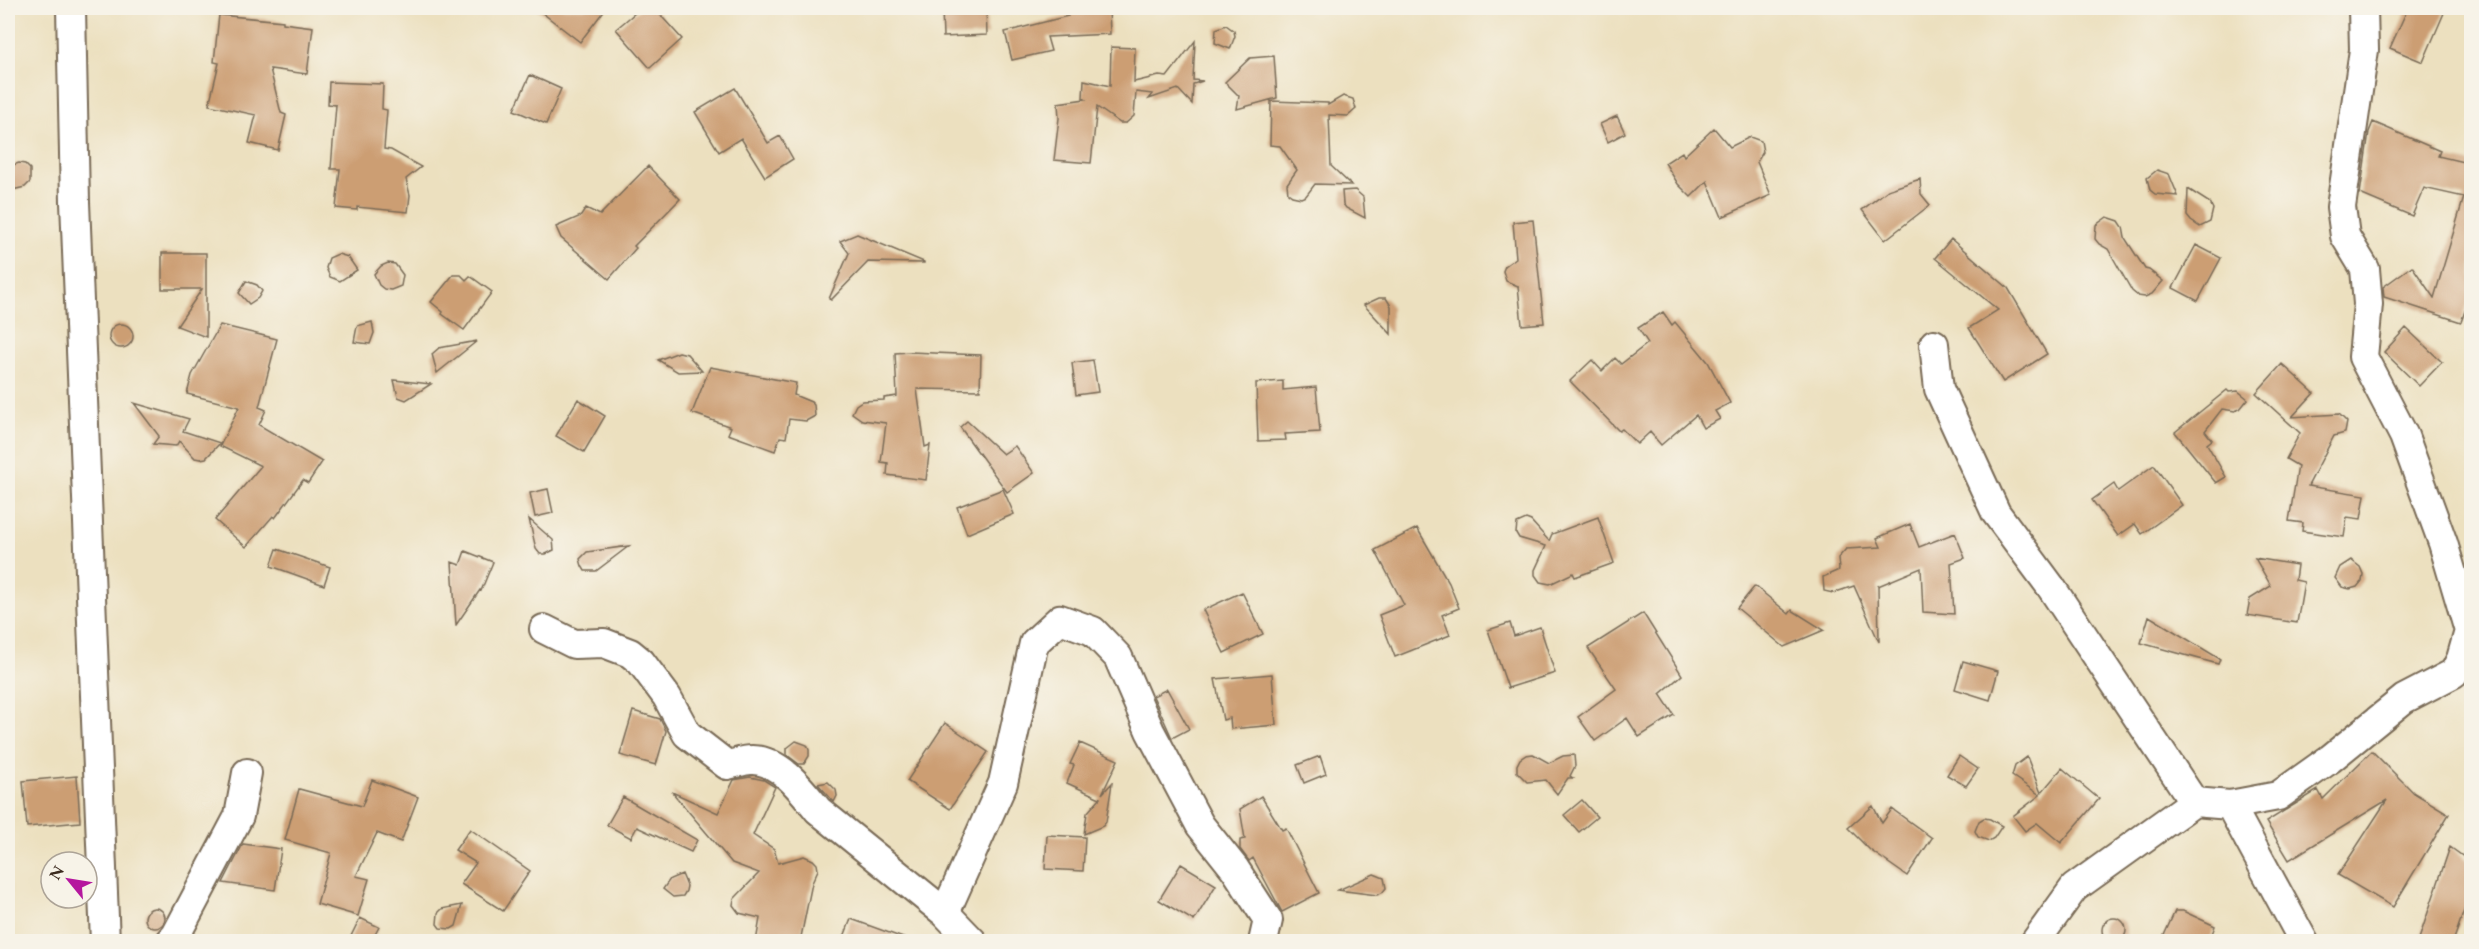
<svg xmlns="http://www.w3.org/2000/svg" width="2479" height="949" viewBox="0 0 2479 949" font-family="'EB Garamond',serif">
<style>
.building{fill:#cc9e73}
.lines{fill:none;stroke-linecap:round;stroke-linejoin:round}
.minor-casing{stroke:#796a56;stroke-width:32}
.minor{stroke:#fff;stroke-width:28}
</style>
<rect width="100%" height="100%" fill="#f7f3e8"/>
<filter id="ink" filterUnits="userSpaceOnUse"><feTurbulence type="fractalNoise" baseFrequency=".0167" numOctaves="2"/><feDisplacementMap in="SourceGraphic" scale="12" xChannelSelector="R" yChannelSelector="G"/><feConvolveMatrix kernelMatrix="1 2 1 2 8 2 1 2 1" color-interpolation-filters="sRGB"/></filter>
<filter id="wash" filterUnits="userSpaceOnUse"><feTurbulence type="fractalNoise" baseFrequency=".008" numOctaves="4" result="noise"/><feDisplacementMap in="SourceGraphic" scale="24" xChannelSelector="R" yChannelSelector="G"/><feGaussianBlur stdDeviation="1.35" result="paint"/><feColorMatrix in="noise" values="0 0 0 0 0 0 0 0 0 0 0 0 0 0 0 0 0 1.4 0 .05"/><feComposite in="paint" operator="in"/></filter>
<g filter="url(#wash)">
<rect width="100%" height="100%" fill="#ece0bf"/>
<g id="blocks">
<path class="building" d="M536,8H606L580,42Z
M641,8H654L682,39L650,68L616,29Z
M942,8H986L987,35L943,37Z
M1066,8H1109L1110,34L1047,37L1051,51L1012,60L1005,32L1068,16Z
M2408,8H2432L2444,13L2423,62L2390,48Z
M219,15L283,21V23L313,27L307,74L270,69L281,113L286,115L278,150L249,143L256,115L209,105L219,63L214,62Z
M1226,25L1234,31L1235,36L1230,49L1215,43L1216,29Z
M1195,41L1193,80L1203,81L1193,84L1192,104L1178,89L1149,99L1153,94L1136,92L1134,116L1126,123H1120L1097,107L1091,163L1054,160L1059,118L1058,103L1085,99L1083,98L1084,80L1110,86L1111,47L1135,48L1134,82L1159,76L1167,77Z
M1274,56L1277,98L1237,109L1239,96L1225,82L1250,58Z
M530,75L561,89L546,124L514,110Z
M329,82L383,84L382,109L387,110L384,149L391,150L421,167L406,179L410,195L408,212L357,207V210L336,208L340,169H331L336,105L328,104Z
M735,88L768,143L780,136L793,159L765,177L741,138L719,152L695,112Z
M1343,96L1353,99L1356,109L1348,116L1329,115L1331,166L1351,185L1315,184L1306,196L1301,198L1292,196L1288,193L1287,184L1297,170L1280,146L1270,145L1271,101L1328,103V105Z
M1617,116L1625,133L1608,142L1600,124Z
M2373,122L2440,151L2438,156L2472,164V292L2461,322L2384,297L2383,287L2412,266L2434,298L2464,197L2424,188L2412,216L2360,194L2369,132Z
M1714,128L1730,147L1750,137L1761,141L1763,152L1757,162L1771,195L1722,217L1707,181L1691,197L1678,184L1665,163L1682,152L1684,156Z
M19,163L25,164L30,169V182L25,187L8,191V170L13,165Z
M648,166L680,199L634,246L636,248L609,279L561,238L556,227L581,216L586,208L600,215Z
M2157,170L2169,174L2178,196L2155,194L2150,190L2147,178Z
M1920,179L1921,194L1930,205L1885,240L1862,210L1888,190Z
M2188,189L2210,203L2213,209L2210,222L2200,227L2191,221L2187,216Z
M1355,190L1363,197L1365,218L1346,208L1343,204L1342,191Z
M2107,217L2119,221L2123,227L2125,238L2145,269L2149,270L2163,281L2152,294L2145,297L2138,296L2132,291L2108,249L2099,244L2095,239L2096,225Z
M1533,220L1544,323L1522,325L1518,286L1506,281L1503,271L1505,266L1516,258L1513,222Z
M857,234L924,262V263L868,262L831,300L829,299L849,253L840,241Z
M1951,239L2008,288L2047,354L2003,382L1969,328L1998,310L1935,258Z
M2196,245L2221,258L2198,301L2173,288Z
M162,253H206V337L177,326L202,289H162Z
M338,254L348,257L357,270L340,281L330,277L326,268L329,258Z
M388,263L395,264L403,275L401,286L391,290L384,289L379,285L374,274L381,266Z
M453,275H461L466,280L470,276L492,292L464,330L442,314L443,312L431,302Z
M246,281L257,285L262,291L258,298L249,304L239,293Z
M1379,298H1386L1391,306V334L1364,305Z
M1663,312L1672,325L1675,322L1708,362L1730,403L1715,411L1720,419L1703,428L1696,415L1661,445L1650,432L1637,444L1622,429L1619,431L1570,381L1592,360L1602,371L1615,358L1621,364L1648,343L1638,328Z
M372,322L374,333L370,344L354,342L357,326Z
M109 336a12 12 0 1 1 24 0a12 12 0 1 1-24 0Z
M220,325L277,339L259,407L266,410L259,425L322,462L308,483L303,480L275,518L273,516L246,547L215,520L261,466L220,446L239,407L187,394L192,375Z
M2406,328L2442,362L2419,386L2384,352Z
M477,341L437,373L432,354L439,348Z
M679,352L687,354L702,371L678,372L658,360Z
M910,352L981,355L980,390L917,389L925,447L930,445L926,480L887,475L888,463L881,462L886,423L862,420L852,413L856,405L862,401L884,400V398L897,396L895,353Z
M1093,360L1098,392L1076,395L1072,363Z
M2282,364L2314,393L2292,417L2339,414L2347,422L2345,433L2334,436L2308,486L2365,495L2361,519L2347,517L2344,537L2302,531L2303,523L2289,521L2298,466L2286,459L2300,433L2256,393Z
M710,367L796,383L794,395L811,402L814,405L815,416L806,421L789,419L786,438L780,437L775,451L728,434L731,427L692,413Z
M394,380L431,384L406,400L398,397Z
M1283,381V390L1316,387L1320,432L1285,434L1286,440L1258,441L1256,383Z
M2227,390L2229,392L2238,391L2248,399L2240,409L2235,411L2222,409L2205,431L2212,440L2207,444L2226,477L2216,483L2175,432Z
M578,399L605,416L584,452L556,436Z
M134,403L189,419L183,431L220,443L206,458L200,459L195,458L179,441L176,446L153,444L159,436Z
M967,421L1003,454L1015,446L1034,473L1007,492L960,427Z
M2154,465L2182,505L2142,534L2135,524L2118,536L2092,500L2114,484L2118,491Z
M548,489L553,513L535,517L530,493Z
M1003,489L1014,514L967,534L957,507Z
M1598,517L1614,563L1575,577L1573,573L1550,584L1540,582L1535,575V570L1546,546L1519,538L1516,533L1517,523L1526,519L1531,521L1549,541L1552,534Z
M529,519L553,540L554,550L546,554H540L536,549Z
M1910,524L1919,547L1955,533L1965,558L1951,563L1954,614L1923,612L1921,568L1878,586L1879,642L1854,586L1833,593L1824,591L1823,577L1839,570L1838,558L1846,549L1881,547L1877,538Z
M1417,528L1449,583L1459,608L1442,615L1450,635L1395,657L1379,615L1404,605L1375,550Z
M629,546L596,571H585L582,566L580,559L587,552Z
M277,549L330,567L324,585L271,566Z
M465,551L493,562L481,591L480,590L456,625L452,562L460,565Z
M2255,558L2297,565L2295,580L2304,582L2297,623L2247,615L2250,599L2271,586Z
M2351,560L2360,567L2363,574L2362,581L2357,587L2350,589L2342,587L2335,578L2340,567Z
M1755,586L1789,614L1792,610L1824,630L1784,647L1737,608Z
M1242,592L1263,634L1224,653L1203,610Z
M1643,613L1682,675L1660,694L1674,715L1639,737L1627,718L1595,741L1578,717L1616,689L1588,648Z
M2149,616L2220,659L2218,664L2141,643Z
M1510,623L1514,636L1540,627L1555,673L1508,688L1488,630Z
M1963,661L1998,671L1990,700L1955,689Z
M1272,674L1276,725L1231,729L1230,718L1223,720L1215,679Z
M1167,689L1189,729L1172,738L1153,696Z
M633,711L660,719L666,731L656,765L620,755Z
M945,723L988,752L950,809L907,781Z
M796,741L807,745L809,750V756L804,764H799L787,755V748Z
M1080,743L1118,760L1102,794L1112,783L1106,822L1103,826L1084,834L1087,813L1100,798L1067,783L1074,765L1070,764Z
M2372,751L2414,793L2449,814L2393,907L2338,875L2387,800L2289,860L2266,822L2318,790L2323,799Z
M1533,754L1549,763L1563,756L1574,755L1575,766L1570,776L1573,778H1568L1557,794L1546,780L1527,782L1517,772V765L1520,759L1526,755Z
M1320,756L1326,774L1304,783L1297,765Z
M1959,756L1978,769L1966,786L1947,775Z
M2027,757L2041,793L2062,768L2099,799L2061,843L2037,823L2025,831L2013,816L2040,795L2012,776L2015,766Z
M77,776L80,822L27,827L23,781Z
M750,777L764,780L775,787L753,835L774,849L778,863L804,856L813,860L817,864L818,870L812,883L800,942H756L760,918L739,913L733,905L734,899L759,873L732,863L672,792L718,813L734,780Z
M372,780L418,797L401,842L377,833L356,876L369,879L358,916L317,904L331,853L285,840L299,789L362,806Z
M828,782L836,790L837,796L834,802L818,784Z
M1261,796L1282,830L1286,828L1319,893L1282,912L1253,858L1249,861L1240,849V840L1245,839L1240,809Z
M623,797L697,840L691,852L637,827L631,838L607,825Z
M1582,800L1597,817L1579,832L1564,815Z
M1873,806L1882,823L1892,809L1932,838L1907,876L1870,850L1848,828Z
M1984,818L1990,819L2002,826L1994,838L1989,841L1978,837L1975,831L1979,821Z
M470,829L530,871L503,911L461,884L476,863L455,850Z
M1047,835L1085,837L1083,871L1045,869Z
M243,844L281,849L275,890L223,883Z
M2450,847L2472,863V888L2453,942H2418Z
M1181,864L1216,885L1194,921L1159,900Z
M682,874L687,886L686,891L683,896L673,897L663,889L670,879Z
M1374,874L1384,878L1386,888L1382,893L1377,895L1338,890Z
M462,905L456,926L451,929L440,928L437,924L438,913L442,909Z
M145 918a10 10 0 1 1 20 0a10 10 0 1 1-20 0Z
M2175,911H2183L2215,926L2209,942H2161Z
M360,918L379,927L371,942H348Z
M2102 930a12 12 0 1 1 24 0a12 12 0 1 1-24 0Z
M851,919L906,939V942H842Z"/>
</g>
</g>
<g filter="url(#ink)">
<use href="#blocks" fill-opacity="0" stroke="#796a56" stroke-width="1.5"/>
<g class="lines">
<g class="minor-casing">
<path id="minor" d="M71,8L75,202L105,942
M1934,344L1939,389L1996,513L2051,587L2194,802
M544,629L574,644L604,643L630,653L641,662L667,697L687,734L727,765C735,764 743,760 751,760C779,759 802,790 818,810L945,913L973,942
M2230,805L2304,942
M945,913L1003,783L1034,643L1060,619L1093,631L1118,657L1150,731L1200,825L1235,869L1268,920L1263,942
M170,942L176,935L239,816L247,773
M2035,942L2074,888L2194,802L2230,805L2278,796L2330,759L2404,699L2454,673L2461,659L2469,631L2443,543L2404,436L2363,357L2368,304L2365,269L2345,236L2341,207L2364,50L2363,8"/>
</g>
<use href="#minor" class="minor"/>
</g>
</g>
<rect width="2479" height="949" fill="none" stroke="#f7f3e8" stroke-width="30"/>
<g transform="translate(69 880) rotate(300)"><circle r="28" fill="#f7f3e8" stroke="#aca397" stroke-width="1.5"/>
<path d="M0-4.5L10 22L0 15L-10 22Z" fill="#b5179e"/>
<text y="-9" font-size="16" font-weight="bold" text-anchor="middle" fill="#3b2a1e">N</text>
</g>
</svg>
